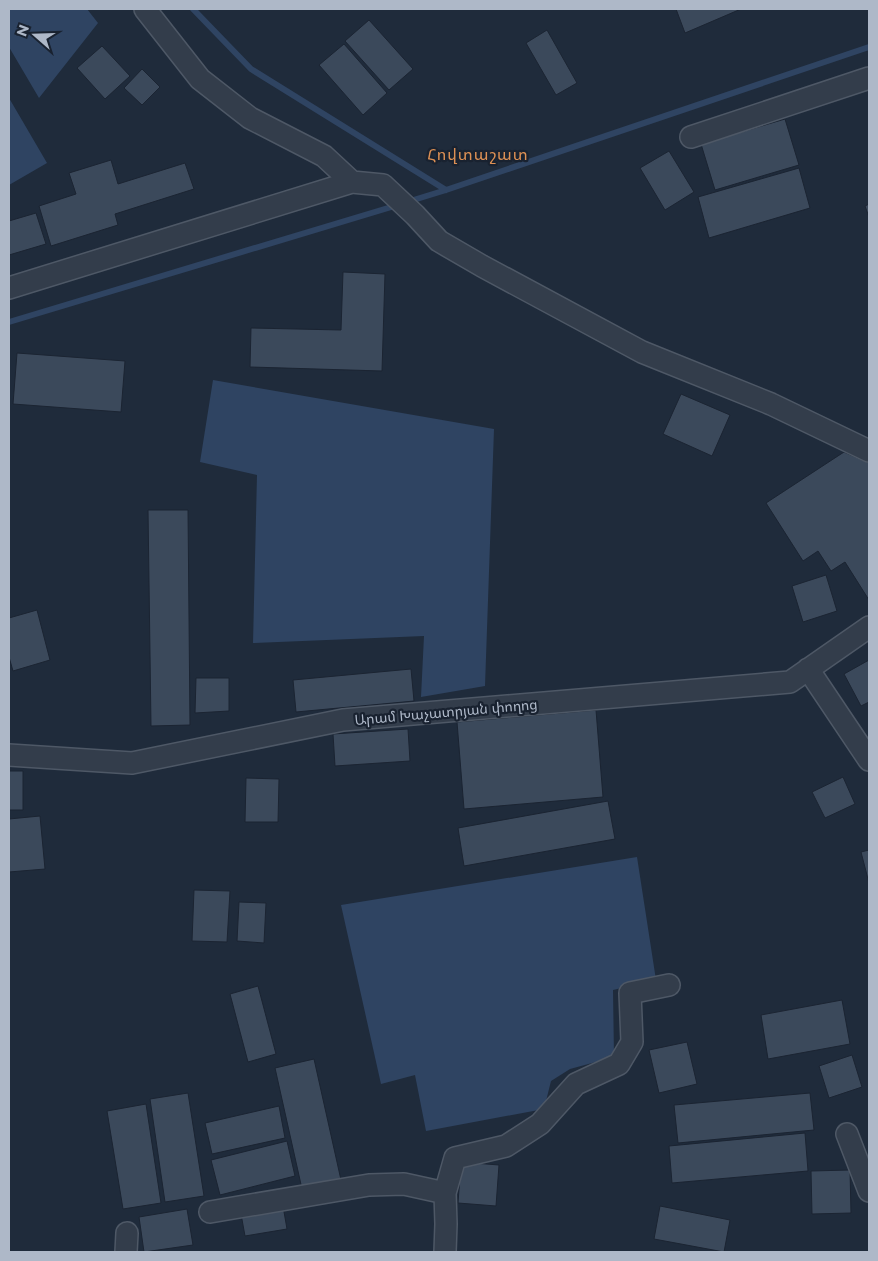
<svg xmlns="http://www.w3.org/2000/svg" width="878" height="1261" viewBox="0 0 878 1261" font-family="Montserrat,'Noto Sans Armenian',sans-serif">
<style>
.water{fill:#2f4462}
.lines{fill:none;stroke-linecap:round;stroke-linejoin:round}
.stream{stroke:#2f4462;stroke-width:6}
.building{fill:#3b495b;stroke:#1b2432}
.minor-casing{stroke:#4e5866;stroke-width:24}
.minor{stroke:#333d4b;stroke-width:21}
.labels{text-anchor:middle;stroke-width:4.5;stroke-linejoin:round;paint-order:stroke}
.street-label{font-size:14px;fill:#aeb8c8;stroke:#192230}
.quarter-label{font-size:16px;letter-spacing:1px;fill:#dd9054;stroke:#192230}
</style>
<rect width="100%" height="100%" fill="#1f2b3b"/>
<path class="water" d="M9,9H87L98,23L39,98L9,47Z
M9,98L47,163L9,185Z
M213,380L494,429L485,686L421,697L424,636L253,643L257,475L200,462Z
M637,857L656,980L613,990L614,1057L570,1069L551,1081L544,1109L426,1131L415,1075L381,1084L341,905Z"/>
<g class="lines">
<path class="stream" d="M193,9L251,69L446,190
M407,202L446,190L869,47
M9,322L398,205"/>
</g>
<path class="building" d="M676,9H741L685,33Z
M369,20L413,69L389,90L345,41Z
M547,30L577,83L556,95L526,43Z
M344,44L387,93L363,115L319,65Z
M102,46L130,76L105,99L77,68Z
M142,69L160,87L142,105L124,88Z
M785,119L799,165L715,190L701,144Z
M669,151L694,192L665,210L640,168Z
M111,160L118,184L185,163L194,189L115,214L118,225L51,246L39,206L76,194L69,173Z
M799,168L810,208L709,238L698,197Z
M869,204V217L865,206Z
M36,213L46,244L9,255V221Z
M343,272L385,274L382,371L250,367L251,328L341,330Z
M17,353L125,361L121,412L13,404Z
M681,394L730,415L712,456L663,434Z
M844,452L869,463V600L845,562L831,571L818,551L803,561L766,503Z
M148,510H188L190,725L151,726Z
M826,575L837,611L803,622L792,586Z
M37,610L50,660L13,671L9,657V618Z
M869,660V702L861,706L844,674Z
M411,669L414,701L296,712L293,680Z
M196,678H229V711L195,713Z
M596,710L603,797L464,809L457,722Z
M408,729L410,761L335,766L333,734Z
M9,771H23V810H9Z
M843,777L855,804L825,818L812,792Z
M246,778L279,779L278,822H245Z
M608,801L615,839L464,866L458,828Z
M40,816L45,869L9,872V819Z
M869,850V883L861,852Z
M194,890L230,891L227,942L192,941Z
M239,902L266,903L264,943L237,941Z
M258,986L276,1054L248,1062L230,994Z
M842,1000L850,1044L768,1059L761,1015Z
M687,1042L697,1084L659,1093L649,1050Z
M852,1055L862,1087L829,1098L819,1066Z
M314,1059L341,1180L302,1189L275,1068Z
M188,1093L204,1196L165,1202L150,1099Z
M810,1093L814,1130L678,1143L674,1105Z
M146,1104L161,1203L123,1209L107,1111Z
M279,1106L285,1138L212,1154L205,1123Z
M805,1133L808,1171L672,1183L669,1146Z
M287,1141L295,1176L220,1195L211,1160Z
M461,1162L499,1165L496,1206L458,1203Z
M850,1170L851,1213L812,1214L811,1171Z
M283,1206L287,1229L245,1236L241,1214Z
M660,1206L730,1220L724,1252L654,1239Z
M187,1209L193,1245L144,1252L139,1217Z"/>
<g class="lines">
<g class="minor-casing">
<path id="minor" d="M145,9L200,79L250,118L324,156L352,182
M691,137L869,78
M9,288L352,182L383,185L415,215L439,241L482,266L642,352L771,404L869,451
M808,669L869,760
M9,755L132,763L343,720L790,682L869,627
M847,1134L869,1191
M210,1212L369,1185L404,1184L445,1193
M126,1252L127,1233
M445,1252L446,1224L445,1193L455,1158L506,1146L540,1124L576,1084L619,1064L632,1042L630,993L669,985"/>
</g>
<use href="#minor" class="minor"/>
</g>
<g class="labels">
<g class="street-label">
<text transform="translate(446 712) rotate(-5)" y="5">Արամ Խաչատրյան փողոց</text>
</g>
<g class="quarter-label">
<text x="478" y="160">Հովտաշատ</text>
</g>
</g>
<rect width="878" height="1261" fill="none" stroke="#aeb8c8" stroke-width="20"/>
<g transform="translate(35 35) rotate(290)" stroke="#192230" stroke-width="4" paint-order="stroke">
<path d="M0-4L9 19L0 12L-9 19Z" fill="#aeb8c8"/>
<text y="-8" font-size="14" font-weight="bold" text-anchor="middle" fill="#aeb8c8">N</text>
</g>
</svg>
